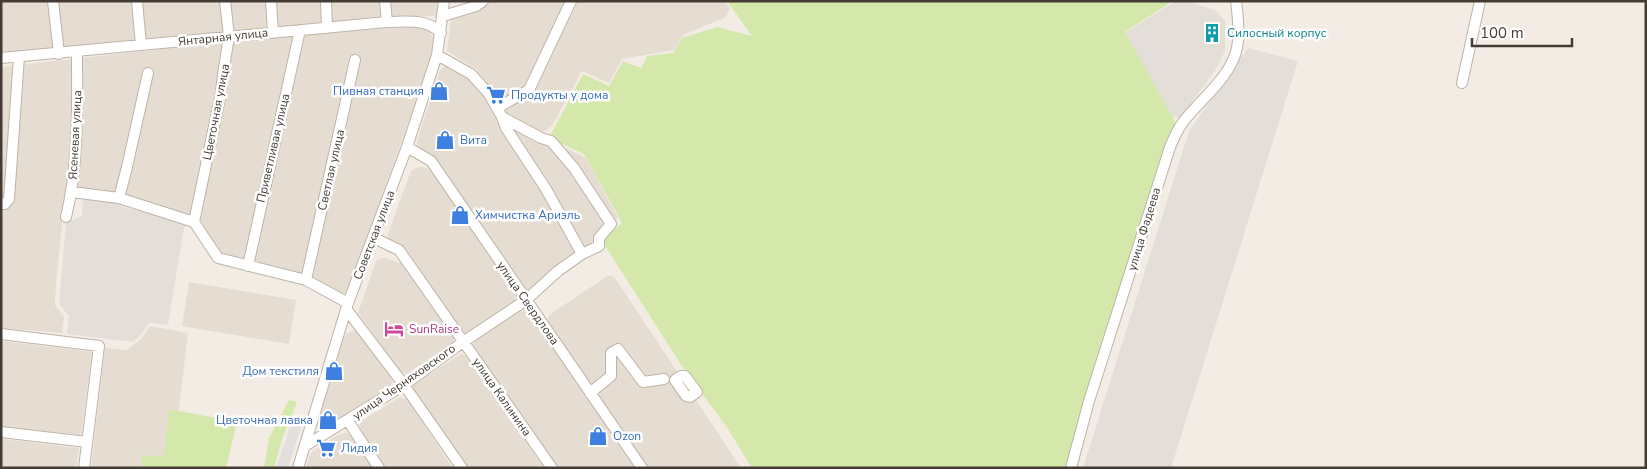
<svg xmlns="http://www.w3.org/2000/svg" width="1647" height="469" viewBox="0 0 1647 469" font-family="'Nunito Sans',sans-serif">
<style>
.residential{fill:#e6ddd2}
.industrial{fill:#e4ded9}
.green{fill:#d4e8ac}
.parking{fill:#e3dfdd}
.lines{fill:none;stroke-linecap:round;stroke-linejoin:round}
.minor-casing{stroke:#beb3a7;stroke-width:12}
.minor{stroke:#fff;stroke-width:10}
.labels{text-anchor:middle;stroke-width:5;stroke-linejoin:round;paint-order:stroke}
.culture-label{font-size:12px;fill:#0d838f;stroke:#fff;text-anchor:start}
.street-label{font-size:12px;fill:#443c34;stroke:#fff}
.shop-label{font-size:12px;fill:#366cbe;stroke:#fff;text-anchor:start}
.hotel-label{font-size:12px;fill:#b23c85;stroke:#fff;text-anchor:start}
</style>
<rect width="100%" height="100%" fill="#f2ece4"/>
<path class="residential" d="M1,1H442L441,15L1,54Z
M493,1H566L526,86L503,99H500L476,69L447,51L451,19L454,15Z
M573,1H725L730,8L726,17L683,35L674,50L622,59L609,83L582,71L552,126L544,131H538L506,113L504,108L531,91Z
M411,27L425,29L430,33L435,40L430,64L347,293H341L317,280L301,275L221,257L200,219L192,215L75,195L63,215L56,283L55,305L64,317L62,333L1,328V67L216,43L229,39Z
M446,66L472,80L482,93L494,115L506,125L538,143L568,149L586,158L618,218L596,236V242L530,291L526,290L522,288L438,161L420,148L417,144V140L440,70Z
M418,167H424L431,171L517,294L515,300L467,334L462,333L407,251L388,238V234L411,171Z
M383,258H386L403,264L455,338L453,342L407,374L401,372L358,313L376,261Z
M611,275L615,278L741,468H646L549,323L548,318L549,315L606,277Z
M189,282L296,300L289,344L182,326Z
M522,309L529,311L637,468H558L475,350L473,346L475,340L517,311Z
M150,326L188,333L172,468H91L105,348L127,350L142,338Z
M356,330L359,332L391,374L392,383L390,387L326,430L322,431L318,429L316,425V419L343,339L346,334Z
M1,341L92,352L81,435L1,426Z
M461,354L465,355L544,468H468L412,387L414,384Z
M400,397L407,400L453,468H384L360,432L359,424L362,421Z
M345,433H349L352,436L374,468H306L309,457L312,452L336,436Z
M1,439L79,448L76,468H1Z"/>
<path class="industrial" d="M1176,1H1189L1216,11L1225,21V51L1215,71L1180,118L1169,116L1123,34Z
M1248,48L1298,61L1171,468H1083L1189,131Z
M83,199L117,202L122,207L187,221L183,233L168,325L149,323L139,337L133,342L67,334L69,316L59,304L66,222L82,216Z"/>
<path class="green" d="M727,1H1173L1125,32L1177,125L1066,468H752L728,429L680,363L602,241L622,223L584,154L549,138L583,74L609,86L623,61L641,68L647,56L673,53L682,38L717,27L752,36Z
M289,400L297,402L282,440L274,468H264L269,438Z
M169,409L237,422L226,468H143L141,455L164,457Z"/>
<path class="parking" d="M294,415L303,420L288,468H276Z"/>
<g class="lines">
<g class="minor-casing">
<path id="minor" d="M53,1L59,54
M137,1L141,45
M271,1L273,32
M326,1L327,28
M385,1L387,22
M443,16L476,6L483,1
M1,58L387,22C407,22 426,18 441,33
M1462,83L1480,1
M497,108L529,90L571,1
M502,117L506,128L546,189L582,254
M407,147L431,161L642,468
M72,192L119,198L194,222L218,258L306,280L348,303
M119,198L127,167L148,73
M1,204H5L9,199L19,57
M66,217C79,164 77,106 77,52
M194,222L220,98L224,68L229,36L225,1
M374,238L399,250L552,468
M248,266L300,30
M306,280L355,60
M347,310L404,385L462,468
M1,334L99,346L84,468
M681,376H685L697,392L690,397L686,396L675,380Z
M590,393L611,376V353L618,349L643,382L664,379
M348,421L379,468
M1,432L87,442
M305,446L404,385L463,342L526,300L558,271L582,254L599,246V238L611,224L574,168L551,141L541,138L502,117L489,94L471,74L437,55
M298,468L348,303L407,147L437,55L444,1
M1071,468L1089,401L1170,147C1174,138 1177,130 1183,122C1200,100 1231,77 1237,48C1240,33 1238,16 1236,1"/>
</g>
<use href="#minor" class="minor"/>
</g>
<defs>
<g id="building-bare" transform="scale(1.5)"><path d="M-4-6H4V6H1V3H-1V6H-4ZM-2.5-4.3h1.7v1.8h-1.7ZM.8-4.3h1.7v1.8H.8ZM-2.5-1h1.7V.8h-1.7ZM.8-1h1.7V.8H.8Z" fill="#0f9aa8" stroke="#fff" stroke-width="2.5" paint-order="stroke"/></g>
<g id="shop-bare" transform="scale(1.5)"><path d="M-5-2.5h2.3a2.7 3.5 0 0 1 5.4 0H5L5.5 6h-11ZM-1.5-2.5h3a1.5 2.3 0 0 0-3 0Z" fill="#3f7fe0" stroke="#fff" stroke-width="2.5" paint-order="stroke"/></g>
<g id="supermarket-bare" transform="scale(1.5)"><path d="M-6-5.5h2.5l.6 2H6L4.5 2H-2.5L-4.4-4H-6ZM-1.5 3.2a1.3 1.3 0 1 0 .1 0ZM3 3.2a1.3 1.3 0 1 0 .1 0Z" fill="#3f7fe0" stroke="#fff" stroke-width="2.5" paint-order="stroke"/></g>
<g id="hotel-bare" transform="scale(1.5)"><path d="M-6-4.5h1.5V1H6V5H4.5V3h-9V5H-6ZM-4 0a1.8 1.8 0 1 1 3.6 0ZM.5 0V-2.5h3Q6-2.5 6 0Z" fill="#d1479c" stroke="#fff" stroke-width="2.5" paint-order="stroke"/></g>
</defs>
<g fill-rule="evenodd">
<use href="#building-bare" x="1212" y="33"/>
<use href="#shop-bare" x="439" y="91"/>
<use href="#supermarket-bare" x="496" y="95"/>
<use href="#shop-bare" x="445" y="140"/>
<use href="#shop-bare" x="460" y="215"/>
<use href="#hotel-bare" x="394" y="329"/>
<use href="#shop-bare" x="334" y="371"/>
<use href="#shop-bare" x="328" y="420"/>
<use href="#shop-bare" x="598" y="436"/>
<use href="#supermarket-bare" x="326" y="448"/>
</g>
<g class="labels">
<g class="culture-label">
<text x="1227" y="37">Силосный корпус</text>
</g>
<g class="street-label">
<text transform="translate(223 37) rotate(-6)" y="4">Янтарная улица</text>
<text transform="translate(216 112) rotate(-79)" y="4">Цветочная улица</text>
<text transform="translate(75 135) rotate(-87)" y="4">Ясеневая улица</text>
<text transform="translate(273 148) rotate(-77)" y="4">Приветливая улица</text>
<text transform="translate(331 170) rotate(-77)" y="4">Светлая улица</text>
<text transform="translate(1144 229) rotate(-73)" y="4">улица Фадеева</text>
<text transform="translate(374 235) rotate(-69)" y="4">Советская улица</text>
<text transform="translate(528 303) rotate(55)" y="4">улица Свердлова</text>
<text transform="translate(404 382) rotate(-35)" y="4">улица Черняховского</text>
<text transform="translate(502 397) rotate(55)" y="4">улица Калинина</text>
</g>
<g class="shop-label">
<text x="424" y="95" text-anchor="end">Пивная станция</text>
<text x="511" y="99">Продукты у дома</text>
<text x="460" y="144">Вита</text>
<text x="475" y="219">Химчистка Ариэль</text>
<text x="319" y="375" text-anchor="end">Дом текстиля</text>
<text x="313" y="424" text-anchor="end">Цветочная лавка</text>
<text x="613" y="440">Ozon</text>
<text x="341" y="452">Лидия</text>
</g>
<g class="hotel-label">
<text x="409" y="333">SunRaise</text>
</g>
</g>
<rect width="1647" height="469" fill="none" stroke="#443c34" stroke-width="5"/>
<path d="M1472 38v8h100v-8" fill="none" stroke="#443c34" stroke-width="2.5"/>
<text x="1480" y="38" font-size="15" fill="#443c34" stroke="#ffffff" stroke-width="4" paint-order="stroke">100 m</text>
</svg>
